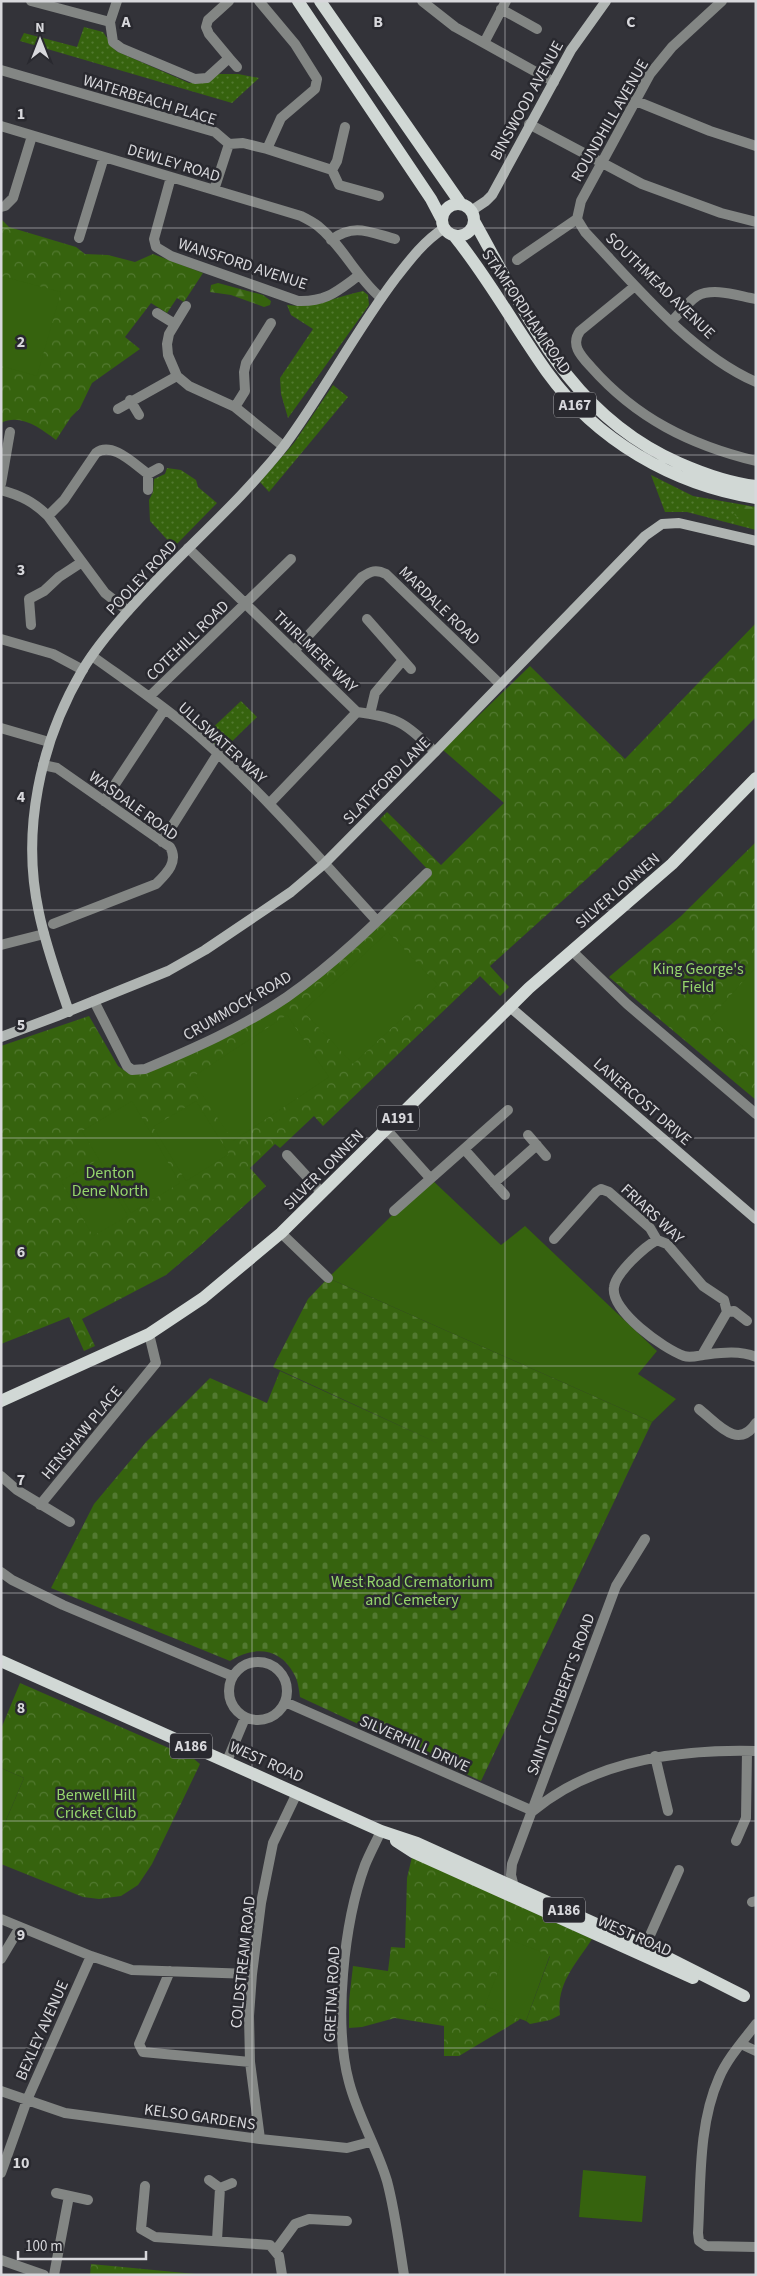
<svg xmlns="http://www.w3.org/2000/svg" width="757" height="2276" viewBox="0 0 757 2276" font-family="'Source Sans 3',sans-serif">
<style>
.grass{fill:url(#grass-dots)}
.forest{fill:url(#forest-firs)}
.cemetery{fill:url(#cemetery-stones)}
.park{fill:url(#park-crowns)}
.garden{fill:#36630e}
.lines{fill:none;stroke-linecap:round;stroke-linejoin:round}
.street{stroke:#838684;stroke-width:10}
.secondary{stroke:#afb4b2;stroke-width:10}
.primary{stroke:#d1d8d5;stroke-width:12}
.grid{fill:none;stroke:#d8d8dc;stroke-width:1;stroke-opacity:0.55}
.labels{text-anchor:middle;stroke-width:5;stroke-linejoin:round;paint-order:stroke}
.shield{fill:#29292f;stroke:#a4a4a8;stroke-width:1}
.shield-label{font-size:15px;font-weight:bold;fill:#d8d8dc}
.street-label{font-size:16px;fill:#d8d8dc;stroke:#29292f}
.park-label{font-size:16px;fill:#95d56c;stroke:#29292f}
.grid-label{font-size:16px;text-anchor:middle;font-weight:bold;fill:#d8d8dc;stroke:#29292f;stroke-width:5;stroke-linejoin:round;paint-order:stroke}
</style>
<defs>
<pattern id="grass-dots" width="8" height="8" patternUnits="userSpaceOnUse" patternTransform="scale(1.25)"><rect width="8" height="8" fill="#36630e"/><path d="M2 2h.1M6 6h.1" fill="none" stroke="#527930" stroke-width="1.8" stroke-linecap="round"/></pattern>
<pattern id="forest-firs" width="22" height="20" patternUnits="userSpaceOnUse" patternTransform="scale(1.25)"><rect width="22" height="20" fill="#36630e"/><path d="M5 1l3.5 6h-7zM16 11l3.5 6h-7z" fill="#527930"/></pattern>
<pattern id="cemetery-stones" width="16" height="16" patternUnits="userSpaceOnUse" patternTransform="scale(1.25)"><rect width="16" height="16" fill="#36630e"/><path d="M2 7V4a2 2 0 0 1 4 0v3zM10 15v-3a2 2 0 0 1 4 0v3z" fill="#527930"/></pattern>
<pattern id="park-crowns" width="20" height="18" patternUnits="userSpaceOnUse" patternTransform="scale(1.25)"><rect width="20" height="18" fill="#36630e"/><path d="M2 6a3 3 0 1 1 6 0M12 15a3 3 0 1 1 6 0" fill="none" stroke="#527930"/></pattern>
</defs>
<rect width="100%" height="100%" fill="#333339"/>
<path class="grass" d="M84,27L103,32L116,51L189,83L206,81L219,74H238L259,78L232,103L20,41L24,33L77,47Z
M363,291L368,295L369,305L288,418L281,394L280,378L313,329L291,315L287,305C315,309 337,296 363,291Z
M333,385L348,397L269,492L260,482L294,443Z
M167,468L181,470L196,480L198,487L217,503L174,547L150,521L149,500L153,492L154,479L165,474Z
M651,475L693,496L756,507V530L687,512H665Z
M241,701L257,717L221,752L205,735Z"/>
<path class="forest" d="M218,283L263,295L271,301L270,305L264,307L231,295L210,292L211,285Z
M743,505L756,508V529L733,514Z"/>
<path class="cemetery" d="M328,1278L652,1422L481,1781L300,1697C299,1690 298,1680 294,1674C280,1647 253,1646 230,1661L51,1588L94,1504L146,1442L210,1378L267,1403L280,1371L444,1446L273,1367L308,1299Z"/>
<path class="park" d="M1,219L9,227L76,247L85,254L108,255L135,262L153,254L203,273L184,302L177,298L167,313L151,303L125,337L140,349L92,383L80,408L71,417L56,440C41,429 21,413 1,423Z
M756,623V717L671,803L490,966L509,987L500,996L480,976L323,1126L314,1116L280,1148L275,1144L250,1168L266,1186L199,1247L166,1275L82,1319L95,1346L84,1351L69,1317L1,1344V1046L89,1016L118,1066L128,1073L143,1074L237,1030L385,921L432,874L380,819L387,812L441,865L504,803L443,750L530,666L625,759Z
M756,842V1100L609,977L680,917Z
M20,1683L194,1759L200,1764L152,1864L138,1885L121,1896L99,1899L83,1897L1,1864V1832L24,1778L1,1768V1729Z
M412,1857L592,1939C576,1964 556,1984 560,2015L550,2020L530,2024L526,2021L550,1956L485,2005L520,2018L519,2020L459,2056H444V2026L395,2018L362,2027L349,2028V2001L353,1966L388,1971L391,1947L405,1948L407,1878Z
M91,2264L206,2275H90Z"/>
<path class="garden" d="M1,276L61,292L37,376L1,366Z
M388,932L438,985L353,1064L303,1011Z
M756,967V1058L710,1018Z
M287,1015L329,1077L233,1141L191,1078Z
M132,1101L180,1183L131,1213L82,1131Z
M196,1101L229,1154L186,1181L153,1127Z
M96,1161L128,1216L93,1236L61,1181Z
M430,1178L501,1245L525,1226L657,1351L638,1374L676,1399L652,1422L328,1278Z
M1,1768L24,1778L1,1832Z
M510,1940L550,1955L526,2021L485,2006Z
M583,2170L646,2176L642,2222L579,2217Z"/>
<g class="lines">
<path class="street" d="M31,1L110,22
M117,1L110,22L113,42L121,48L195,79L207,78L229,58L209,34L206,27L208,20L229,1
M259,1L295,44L317,79L315,89L281,118L267,149
M422,1L455,27L554,82
M501,9L537,29
M484,43L506,1
M229,58L237,67
M1,70L215,132L229,144
M636,101L710,131L756,146
M529,124L642,184L721,213L756,222
M1,126L301,216C307,219 313,222 318,226C343,246 356,277 381,298
M332,170L337,161L345,127
M171,177L154,239L156,247L171,256L298,301C326,302 336,292 358,276
M214,190L229,144L243,143L267,149L332,170L339,185L379,196
M1,207L5,206L13,198L32,136
M577,219L581,201L650,74L672,47L722,1
M577,219L585,232C632,282 691,354 756,382
M79,238L104,157
M331,240C354,223 369,232 395,239
M517,260L577,219
M635,286L580,331C570,345 581,356 591,367C636,418 690,445 756,461
M186,306L169,334L167,344L168,355L177,376L189,386L235,407L283,446
M157,313L175,324
M672,321C679,314 688,302 697,296C714,287 738,296 756,299
M130,400L139,415
M235,407L245,391L244,372L246,363L271,323
M118,409L177,376
M1,484L10,432
M1,490C20,495 34,502 48,516L105,593L128,611
M148,490V474L159,468
M48,516L64,500L96,453C112,441 134,464 148,474
M188,548L357,712C398,717 407,724 435,752
M367,619L411,669
M31,625L29,599L44,591L59,577L82,562
M1,639L53,654L83,670
M294,651L362,577C371,571 376,569 386,574L500,684
M92,656C128,682 167,708 201,738C264,794 320,859 377,921
M149,697L291,559
M370,714L375,693L403,660
M1,728L49,742
M43,765L57,768L170,847C179,862 166,874 156,884L53,924
M104,801L164,710
M269,804L357,712
M162,842L217,755
M1,945L44,934
M572,951L627,1004L756,1114
M94,1001L127,1066L132,1070L145,1069C193,1049 243,1027 287,997C338,961 383,916 427,873
M386,1129L430,1178
M528,1135L546,1156
M464,1149L505,1195
M287,1155L322,1193
M494,1183L537,1145
M394,1211L508,1110
M281,1233L328,1278
M554,1239L596,1192L601,1189L609,1192L650,1228L657,1240L667,1244L703,1286L724,1300L727,1312
M657,1240C644,1247 616,1273 614,1287C610,1311 664,1349 684,1356C690,1358 697,1356 703,1355C720,1353 739,1350 756,1357
M702,1355L727,1312L734,1311L747,1321
M699,1409C717,1423 738,1451 756,1423
M1,1476L17,1490L70,1522
M40,1505L156,1363L149,1334
M1,1572L12,1580L63,1605L232,1676
M229 1691a29 29 0 1 1 58 0a29 29 0 1 1-58 0Z
M285,1702L533,1811C594,1760 678,1749 756,1751
M655,1756L668,1811
M227,1761L245,1718
M381,1831C376,1842 370,1853 365,1865C344,1922 333,2023 349,2082C358,2117 377,2147 387,2181C395,2211 399,2244 404,2275
M736,1841L746,1818L747,1751
M514,1887L511,1875L512,1864L616,1586L645,1539
M752,1902L756,1901
M1,1919L91,1956L132,1970L252,1974
M643,1951L679,1870
M1,1959L20,1927
M170,1971L139,2044L143,2052L250,2062
M756,2024C743,2041 727,2059 719,2078C698,2125 701,2183 698,2233L699,2241L706,2246L756,2247
M741,2044L756,2051
M1,2091L65,2113L260,2139L347,2148L370,2142
M260,2139L250,2062L249,2016L252,1974L261,1903L273,1843L297,1793
M1,2173L27,2100L91,1956
M209,2180L220,2188L232,2183
M145,2186L141,2229L155,2237L270,2245L279,2256L282,2275
M56,2193L88,2200
M217,2240L220,2188
M276,2250L295,2224L309,2219L347,2221
M1,2260L44,2275
M54,2275L69,2196"/>
<path class="secondary" d="M471,211L486,201L492,195L571,50L606,1
M510,1007L756,1219
M69,1012C58,979 46,947 39,913C21,831 40,743 82,671C94,650 111,630 127,612C177,555 237,506 284,446C324,392 355,332 395,279C409,261 424,241 443,229
M1,1037L57,1016L168,971L205,950L291,892L324,864L435,752L645,536L662,524L679,523L756,541"/>
<path class="primary" d="M298,1L431,199L441,218
M320,1L461,204
M442 220a16 16 0 1 1 32 0a16 16 0 1 1-32 0Z
M474,221C529,319 570,415 679,463C704,474 729,483 756,486
M455,237C489,279 515,327 547,372C596,440 673,485 756,498
M1,1401L149,1334L203,1298L281,1233L529,988L672,864L756,778
M1,1661L381,1831L417,1843L645,1946L744,1996
M396,1841L413,1852L693,1978"/>
</g>
<path class="grid" d="M252,1V2275M505,1V2275M1,228H756M1,455H756M1,683H756M1,910H756M1,1138H756M1,1366H756M1,1593H756M1,1821H756M1,2048H756"/>
<g class="labels">
<g class="shield">
<rect x="554" y="392.5" width="42" height="25" rx="4"/>
<rect x="377" y="1105.5" width="42" height="25" rx="4"/>
<rect x="170" y="1733.5" width="42" height="25" rx="4"/>
<rect x="543" y="1897.5" width="42" height="25" rx="4"/>
</g>
<g class="shield-label">
<text x="575" y="410">A167</text>
<text x="398" y="1123">A191</text>
<text x="191" y="1751">A186</text>
<text x="564" y="1915">A186</text>
</g>
<g class="street-label">
<text transform="translate(150 99) rotate(17)" y="6">WATERBEACH PLACE</text>
<text transform="translate(526 100) rotate(-61)" y="6">BINSWOOD AVENUE</text>
<text transform="translate(609 120) rotate(-60)" y="6">ROUNDHILL AVENUE</text>
<text transform="translate(174 162) rotate(17)" y="6">DEWLEY ROAD</text>
<text transform="translate(243 263) rotate(18)" y="6">WANSFORD AVENUE</text>
<text transform="translate(661 285) rotate(44)" y="6">SOUTHMEAD AVENUE</text>
<text transform="translate(527 311) rotate(56)" y="6">STAMFORDHAM ROAD</text>
<text transform="translate(141 577) rotate(-47)" y="6">POOLEY ROAD</text>
<text transform="translate(440 605) rotate(44)" y="6">MARDALE ROAD</text>
<text transform="translate(187 640) rotate(-44)" y="6">COTEHILL ROAD</text>
<text transform="translate(316 651) rotate(44)" y="6">THIRLMERE WAY</text>
<text transform="translate(223 742) rotate(42)" y="6">ULLSWATER WAY</text>
<text transform="translate(386 780) rotate(-45)" y="6">SLATYFORD LANE</text>
<text transform="translate(134 805) rotate(36)" y="6">WASDALE ROAD</text>
<text transform="translate(617 890) rotate(-41)" y="6">SILVER LONNEN</text>
<text transform="translate(237 1005) rotate(-30)" y="6">CRUMMOCK ROAD</text>
<text transform="translate(643 1101) rotate(41)" y="6">LANERCOST DRIVE</text>
<text transform="translate(323 1169) rotate(-45)" y="6">SILVER LONNEN</text>
<text transform="translate(653 1213) rotate(43)" y="6">FRIARS WAY</text>
<text transform="translate(81 1432) rotate(-50)" y="6">HENSHAW PLACE</text>
<text transform="translate(560 1694) rotate(-70)" y="6">SAINT CUTHBERT'S ROAD</text>
<text transform="translate(415 1743) rotate(24)" y="6">SILVERHILL DRIVE</text>
<text transform="translate(267 1761) rotate(24)" y="6">WEST ROAD</text>
<text transform="translate(635 1935) rotate(24)" y="6">WEST ROAD</text>
<text transform="translate(242 1962) rotate(-84)" y="6">COLDSTREAM ROAD</text>
<text transform="translate(331 1994) rotate(-87)" y="6">GRETNA ROAD</text>
<text transform="translate(41 2030) rotate(-66)" y="6">BEXLEY AVENUE</text>
<text transform="translate(200 2116) rotate(8)" y="6">KELSO GARDENS</text>
</g>
<g class="park-label">
<text x="698" y="974">King George's<tspan x="698" dy="18">Field</tspan></text>
<text x="110" y="1178">Denton<tspan x="110" dy="18">Dene North</tspan></text>
<text x="412" y="1587">West Road Crematorium<tspan x="412" dy="18">and Cemetery</tspan></text>
<text x="96" y="1800">Benwell Hill<tspan x="96" dy="18">Cricket Club</tspan></text>
</g>
</g>
<g class="grid-label">
<text x="126" y="27">A</text>
<text x="378" y="27">B</text>
<text x="631" y="27">C</text>
<text x="21" y="119">1</text>
<text x="21" y="347">2</text>
<text x="21" y="575">3</text>
<text x="21" y="802">4</text>
<text x="21" y="1030">5</text>
<text x="21" y="1257">6</text>
<text x="21" y="1485">7</text>
<text x="21" y="1713">8</text>
<text x="21" y="1940">9</text>
<text x="21" y="2168">10</text>
</g>
<rect width="757" height="2276" fill="none" stroke="#d8d8dc" stroke-width="5"/>
<g transform="translate(40 40)" stroke="#29292f" stroke-width="4" paint-order="stroke">
<path d="M0-4L9 19L0 12L-9 19Z" fill="#d8d8dc"/>
<text y="-8" font-size="14" font-weight="bold" text-anchor="middle" fill="#d8d8dc">N</text>
</g>
<path d="M18 2251v8h128v-8" fill="none" stroke="#d8d8dc" stroke-width="2.5"/>
<text x="25" y="2251" font-size="15" fill="#d8d8dc" stroke="#29292f" stroke-width="4" paint-order="stroke">100 m</text>
</svg>
